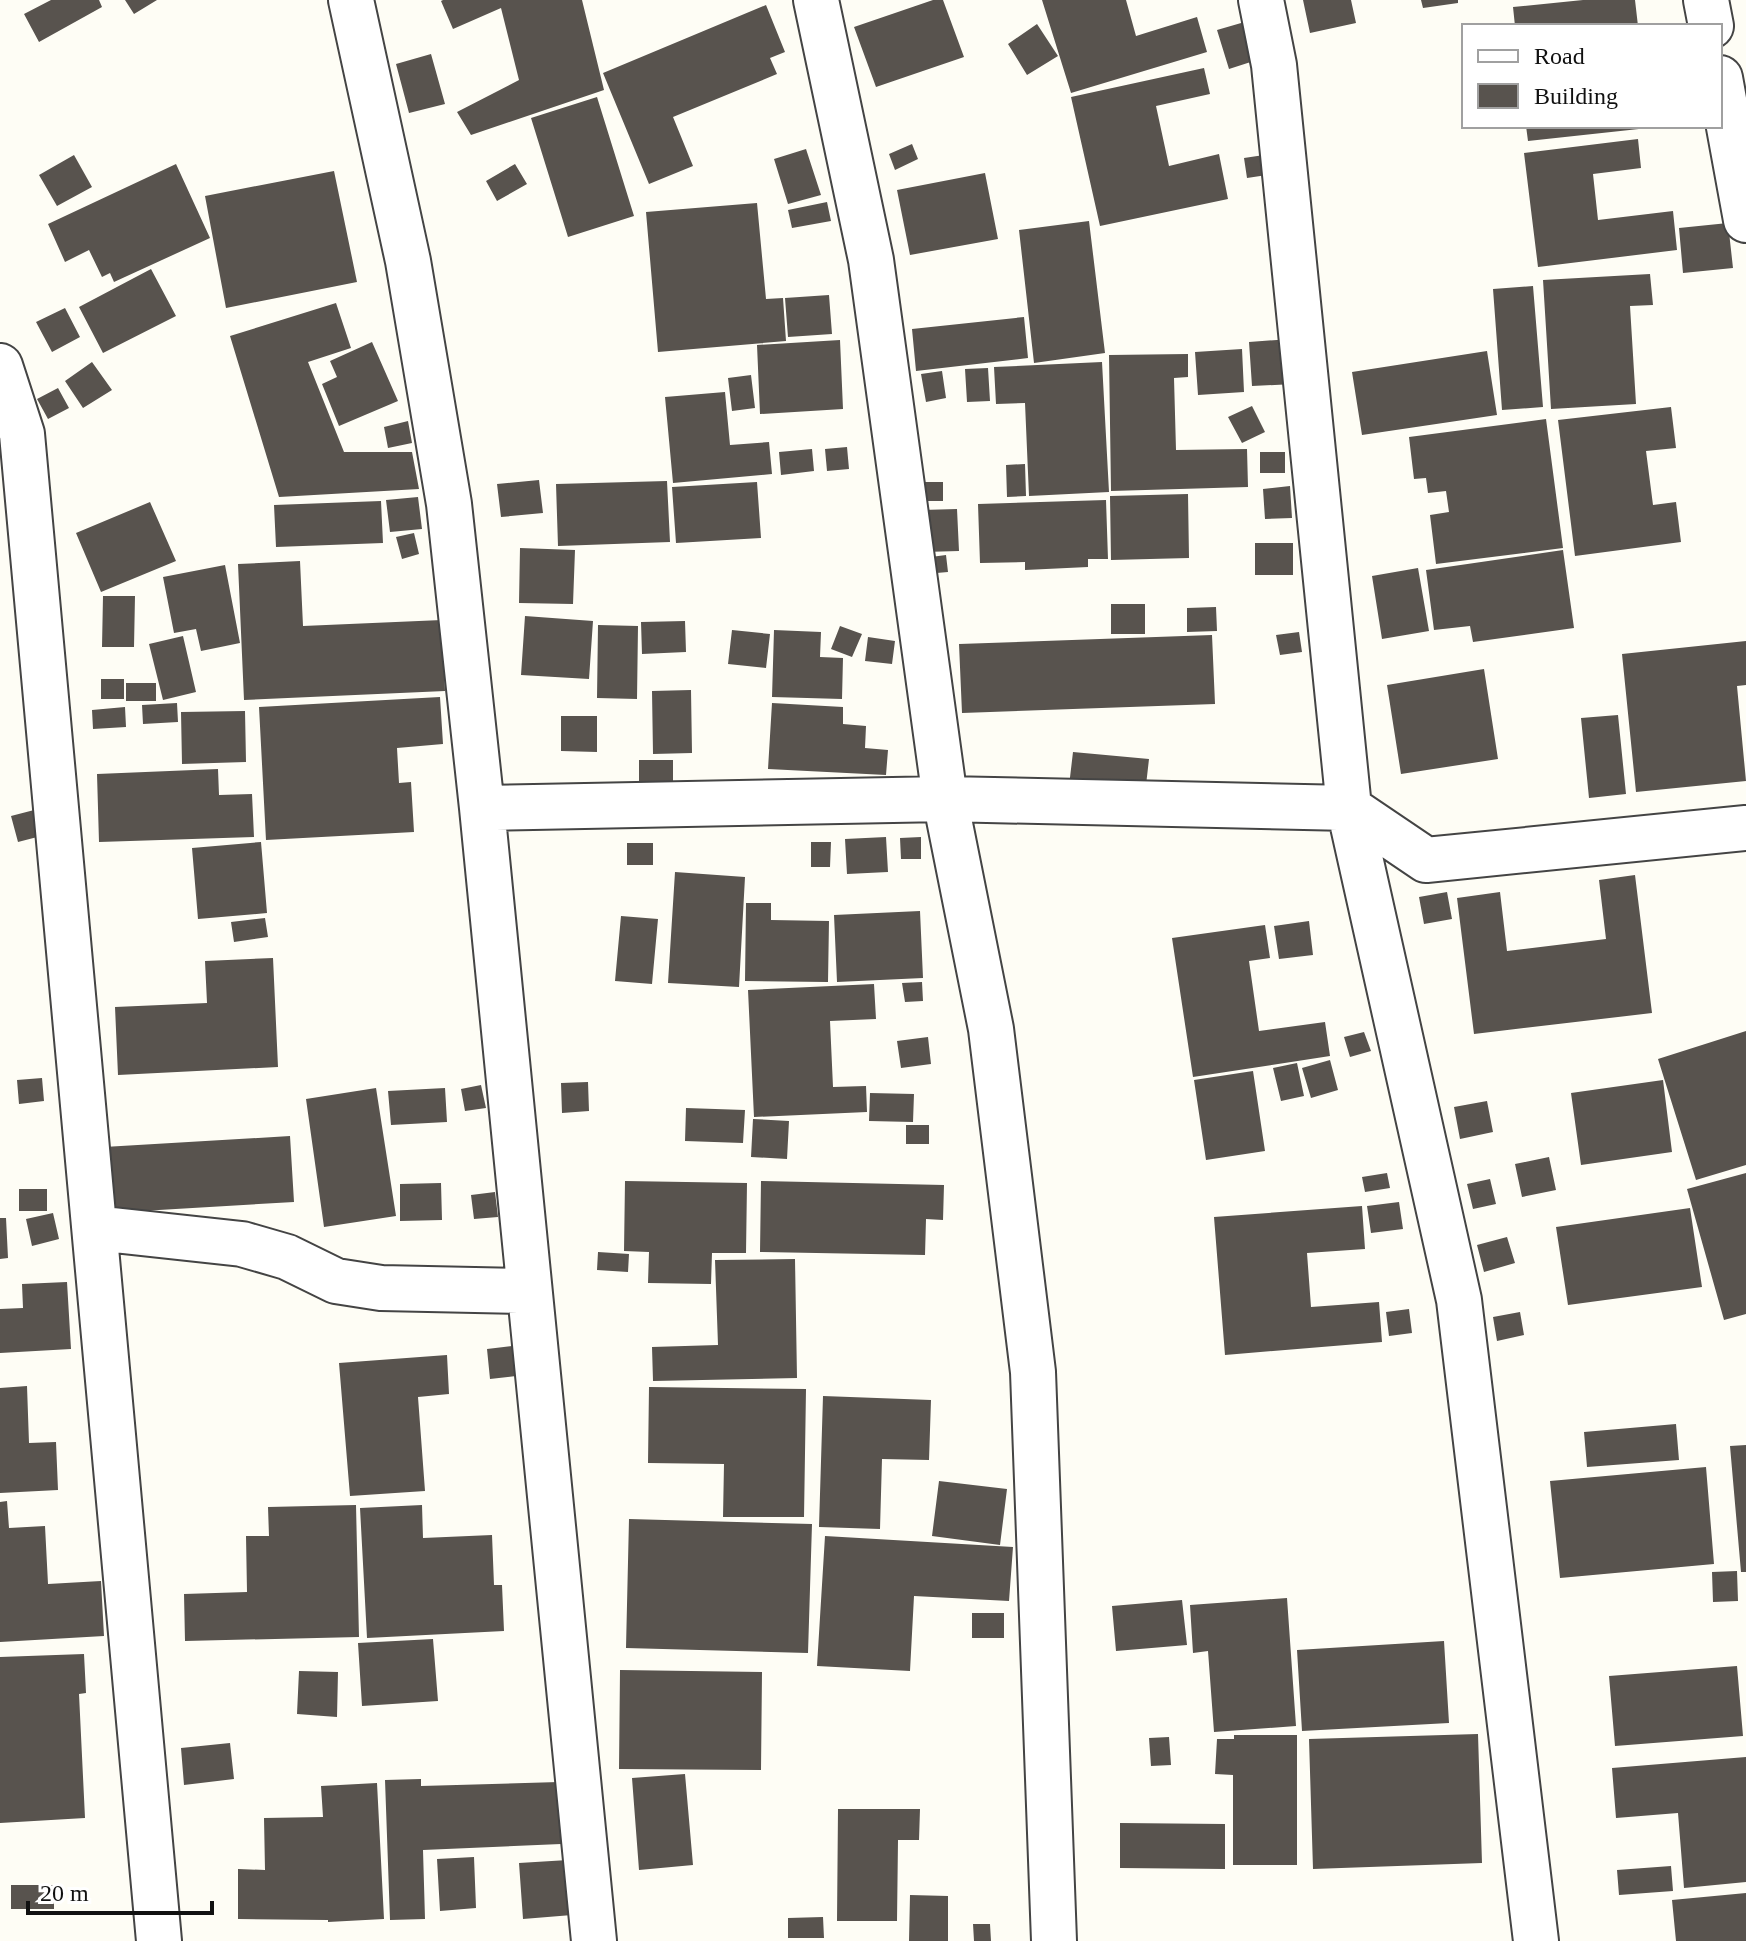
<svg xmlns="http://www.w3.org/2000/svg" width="1746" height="1941" viewBox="0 0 1746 1941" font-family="Georgia,serif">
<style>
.building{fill:#58534e}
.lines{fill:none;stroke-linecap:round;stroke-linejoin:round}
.minor-casing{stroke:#444;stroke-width:48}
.minor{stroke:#fff;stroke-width:44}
</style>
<rect width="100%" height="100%" fill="#fefdf5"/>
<path class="building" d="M51,0H99L102,7L39,42L24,14Z
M125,0H157L134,14Z
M443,0H582L604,90L471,135L457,112L519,80L501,8L453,29L441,1Z
M933,0H943L964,57L876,87L854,27Z
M1042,0H1126L1136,36L1197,17L1207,52L1071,93Z
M1303,0H1351L1356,23L1310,33Z
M1421,0H1458V3L1423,8Z
M1583,0H1635L1638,26H1515L1513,7Z
M766,5L785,52L770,58L777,74L673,117L693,166L649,184L603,73Z
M1248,21L1260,59L1229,69L1217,30Z
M1037,24L1058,56L1027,75L1008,44Z
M431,54L445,104L409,113L396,64Z
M1204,68L1210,94L1156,106L1169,166L1219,154L1228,199L1100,226L1071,97Z
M597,97L634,216L568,237L531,118Z
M1526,126H1648V128L1528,141Z
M1638,139L1641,168L1593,174L1598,220L1673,211L1677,250L1538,267L1524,153Z
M912,144L918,159L895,170L889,154Z
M806,149L821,195L788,204L774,159Z
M74,155L92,187L57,206L39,175Z
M1264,155L1267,175L1247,178L1244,158Z
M176,164L210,238L114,282L110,273L102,277L89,250L65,262L48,224Z
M515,164L527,184L497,201L486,181Z
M334,171L357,282L226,308L205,196Z
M985,173L998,239L910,255L897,190Z
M827,202L831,221L792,228L788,210Z
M757,203L766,299L783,298L786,341L658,352L646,212Z
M1089,221L1105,353L1034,363L1019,230Z
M1728,223L1733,268L1683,273L1679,228Z
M151,269L176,316L103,353L79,307Z
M1650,274L1653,305L1630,306L1636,404L1551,409L1543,280Z
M1533,286L1543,407L1502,410L1493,289Z
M829,295L832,334L788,337L785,298Z
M336,303L351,348L308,362L344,452H412L419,489L279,497L230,336Z
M65,308L80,337L52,352L36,322Z
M1024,317L1028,358L916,371L912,329Z
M1291,339L1294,384L1252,386L1249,342Z
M840,340L843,409L760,414L757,345Z
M372,342L398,401L339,426L322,384L337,377L330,361Z
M1242,349L1244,392L1198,395L1195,352Z
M1487,351L1497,415L1362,435L1352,372Z
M1188,354V377L1174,378L1176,450L1247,449L1248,487L1111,491L1109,355Z
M92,362L112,390L83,408L65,381Z
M1102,362L1109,492L1029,496L1025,403L996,404L994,367Z
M988,368L990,401L967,402L965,369Z
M942,371L946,398L926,402L921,374Z
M751,375L755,408L732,411L728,378Z
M58,388L69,408L48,419L37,399Z
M725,392L730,445L769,442L772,474L673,483L665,397Z
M1252,406L1265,432L1242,443L1228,417Z
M1671,407L1676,448L1646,451L1653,505L1676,502L1681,542L1575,556L1558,420Z
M1546,419L1563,548L1436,564L1430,515L1449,512L1446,491L1428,493L1426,478L1414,479L1409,437Z
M408,421L412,443L388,448L384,427Z
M847,447L849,469L827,471L825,449Z
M812,449L814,471L781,475L779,452Z
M1260,452H1285V473H1260Z
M1025,464L1026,496L1007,497L1006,465Z
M539,480L543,513L501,517L497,484Z
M667,481L670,542L558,546L556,484Z
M757,482L761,538L676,543L672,487Z
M923,482H943V501H923Z
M1290,486L1292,518L1265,519L1263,489Z
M1188,494L1189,558L1111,560L1110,496Z
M418,497L422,529L390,532L386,500Z
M1106,500L1108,559H1088V567L1025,570V562L980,563L978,504Z
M381,501L383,543L276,547L274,505Z
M150,502L176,561L101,592L76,533Z
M957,509L959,551L924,552L922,510Z
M414,533L419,554L402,559L396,537Z
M1255,543H1293V575H1255Z
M520,548L575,550L573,604L519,603Z
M1563,550L1574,628L1473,642L1470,626L1434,630L1426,570Z
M946,555L948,572L925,574L923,558Z
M300,561L303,626L442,620L445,691L244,700L238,564Z
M225,565L240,643L201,651L196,629L174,633L163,577Z
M1418,568L1429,631L1382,639L1372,576Z
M103,596H135L134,647H102Z
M1111,604H1145V634H1111Z
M1216,607L1217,631L1187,632V608Z
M525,616L593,621L589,679L521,675Z
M685,621L686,652L642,654L641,622Z
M598,625L638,626L637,699L597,698Z
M840,626L862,634L852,657L831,649Z
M732,630L770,634L766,668L728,664Z
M774,630L821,632L820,657L843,658L842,699L772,697Z
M1299,632L1302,652L1280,655L1276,635Z
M1212,635L1215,704L962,713L959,644Z
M183,636L196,692L163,700L149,644Z
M868,637L895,641L892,664L865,661Z
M1746,641V685L1737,686L1746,781L1636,792L1622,654Z
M1484,669L1498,759L1401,774L1387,685Z
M101,679H124V699H101Z
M126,683H156V701H126Z
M691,690L692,753L653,754L652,691Z
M440,697L443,744L397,748L399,783L411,782L414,832L266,840L259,707Z
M177,703L178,722L143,724L142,705Z
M772,703L843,707V724L866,726L865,748L888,750L886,775L768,769Z
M125,707L126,727L93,729L92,710Z
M245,711L246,762L182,764L181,712Z
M1618,715L1626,794L1589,798L1581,718Z
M561,716H597V752L561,751Z
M1073,752L1149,759L1145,794L1069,786Z
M639,760H673V787H639Z
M218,769L219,795L252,794L254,837L99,842L97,774Z
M38,809L45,835L18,842L11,816Z
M886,837L888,872L847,874L845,839Z
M921,837V859H901L900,838Z
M261,842L267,913L198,919L192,848Z
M811,842H831L830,867H811Z
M627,843H653V865H627Z
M675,872L745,877L739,987L668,983Z
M1635,875L1652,1013L1474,1034L1457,898L1500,892L1507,951L1606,939L1599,880Z
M1447,892L1452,919L1424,924L1419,897Z
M746,903H771V920L829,921L828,982L745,981Z
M920,911L923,978L837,982L834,915Z
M621,916L658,919L652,984L615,981Z
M265,918L268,937L234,942L231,922Z
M1309,921L1313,955L1279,959L1274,926Z
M1265,925L1270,958L1249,961L1259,1031L1325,1022L1330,1056L1193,1077L1172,938Z
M273,958L278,1067L118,1075L115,1007L207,1003L205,961Z
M922,982L923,1001L905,1002L902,983Z
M874,984L876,1019L830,1021L833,1087L866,1086L867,1112L754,1117L748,990Z
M1746,1031V1165L1696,1180L1658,1059Z
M1364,1032L1371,1051L1350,1057L1344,1037Z
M928,1037L931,1064L901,1068L897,1041Z
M1330,1060L1338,1090L1311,1098L1302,1068Z
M1297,1063L1304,1096L1281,1101L1273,1068Z
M1253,1071L1265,1151L1206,1160L1194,1080Z
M42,1078L44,1101L19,1104L17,1080Z
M1663,1080L1672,1152L1581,1165L1571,1093Z
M588,1082L589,1111L562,1113L561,1083Z
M481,1085L486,1108L465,1111L461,1089Z
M376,1088L396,1216L324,1227L306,1099Z
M445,1088L447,1122L391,1125L388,1091Z
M870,1093L914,1094L913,1122L869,1121Z
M1487,1101L1493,1132L1460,1139L1454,1107Z
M686,1108L745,1110L743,1143L685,1141Z
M753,1119L789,1121L787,1159L751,1157Z
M906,1125H929V1144H906Z
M290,1136L294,1202L108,1213L104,1147Z
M1549,1157L1556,1190L1522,1197L1515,1164Z
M1387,1173L1390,1188L1365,1192L1362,1177Z
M1746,1173V1314L1724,1320L1687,1189Z
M1490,1179L1496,1204L1473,1209L1467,1184Z
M625,1181L747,1183L746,1253H712L711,1284L648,1283L649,1252L624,1251Z
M761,1181L944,1185L943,1220L926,1219L925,1255L760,1252Z
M441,1183L442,1220L400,1221V1184Z
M19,1189H47V1211H19Z
M495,1192L498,1217L474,1219L471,1195Z
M1399,1202L1403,1229L1371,1233L1367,1206Z
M1362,1206L1365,1249L1307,1253L1311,1307L1379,1302L1382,1342L1225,1355L1214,1217Z
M1690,1208L1702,1287L1568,1305L1556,1227Z
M53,1213L59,1239L32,1246L26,1219Z
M0,1218H6L8,1258L0,1259Z
M1507,1237L1515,1263L1484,1272L1477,1245Z
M598,1252L629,1254L628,1272L597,1270Z
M795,1259L797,1378L653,1381L652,1347L718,1345L715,1260Z
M67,1282L71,1349L0,1353V1309L23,1308L22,1284Z
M1409,1309L1412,1333L1389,1336L1386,1312Z
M1520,1312L1524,1335L1497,1341L1493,1317Z
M512,1346L516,1376L490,1379L487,1349Z
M447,1355L449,1394L418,1397L425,1491L350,1496L339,1363Z
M27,1386L29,1443L56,1442L58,1490L0,1493V1388Z
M649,1387L806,1389L804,1517H723L724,1464L648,1463Z
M823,1396L931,1400L929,1460L882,1459L880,1529L819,1527Z
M1676,1424L1679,1460L1587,1467L1584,1432Z
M1746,1445V1572H1741L1730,1446Z
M1706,1467L1714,1564L1560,1578L1550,1481Z
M939,1481L1007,1489L1000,1545L932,1536Z
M7,1501L9,1528L45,1526L48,1584L101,1581L104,1636L0,1642V1502Z
M356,1505L359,1637L185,1641L184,1594L247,1592L246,1536H269L268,1507Z
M422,1505L423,1538L492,1535L494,1585H502L504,1631L367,1638L360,1508Z
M629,1519L812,1524L808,1653L626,1648Z
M825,1536L1013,1547L1009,1601L914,1596L910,1671L817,1666Z
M1737,1571L1738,1601L1713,1602L1712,1572Z
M1287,1598L1296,1726L1214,1732L1208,1651L1193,1653L1190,1605Z
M1182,1600L1187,1645L1116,1651L1112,1606Z
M972,1613H1004V1638H972Z
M433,1639L438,1701L362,1706L358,1643Z
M1444,1641L1449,1723L1302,1731L1297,1650Z
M84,1654L86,1693L79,1694L85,1818L0,1823V1657Z
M1737,1666L1743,1736L1615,1746L1609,1676Z
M620,1670L762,1672L761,1770L619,1769Z
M299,1671L338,1672L337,1717L297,1714Z
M1478,1734L1482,1863L1313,1869L1309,1739Z
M1234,1735H1297V1865H1233V1775L1215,1774L1217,1739H1234Z
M1169,1737L1171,1765L1151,1766L1149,1738Z
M230,1743L234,1779L184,1785L181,1748Z
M1746,1757V1882L1684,1888L1678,1813L1616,1818L1612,1768Z
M685,1774L693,1865L639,1870L632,1778Z
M421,1779V1786L559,1782L561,1844L423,1850L425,1919L390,1920L385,1780Z
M377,1783L384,1919L328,1922V1920L238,1919V1869L265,1870L264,1818L323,1817L321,1786Z
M838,1809H920L919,1840H898L897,1921H837Z
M1120,1823L1225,1824V1869L1120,1868Z
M474,1857L476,1908L440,1911L437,1859Z
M568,1860L572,1915L523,1919L519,1863Z
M1671,1866L1673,1891L1619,1895L1617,1870Z
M11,1885H54V1909H11Z
M1746,1893V1941H1676L1672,1900Z
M910,1895L948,1896V1941H909Z
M823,1917L824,1938H788V1918Z
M973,1924H990L991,1941H974Z"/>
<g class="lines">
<g class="minor-casing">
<path id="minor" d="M351,0L408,261L449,504L482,808L594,1941
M816,0L871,260L945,799L991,1029L1033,1372L1054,1941
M1261,0L1274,65L1349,808L1459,1300L1536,1941
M1706,0L1711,26
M1720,78L1746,220
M0,366L22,434L159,1941
M482,808L945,799L1349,808L1426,860L1746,828
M95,1228L242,1244L287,1257L336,1281L381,1288L528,1291"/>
</g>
<use href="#minor" class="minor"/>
</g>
<rect x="1462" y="24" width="260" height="104" fill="#ffffff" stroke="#a0a0a0" stroke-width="2"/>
<rect x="1478" y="50" width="40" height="12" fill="#ffffff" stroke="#a0a0a0" stroke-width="2"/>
<text x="1534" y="64" font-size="24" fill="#111111">Road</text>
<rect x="1478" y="84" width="40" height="24" fill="#58534e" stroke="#a0a0a0" stroke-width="2"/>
<text x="1534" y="104" font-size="24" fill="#111111">Building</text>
<path d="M28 1901v12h184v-12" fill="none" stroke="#111111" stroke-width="4"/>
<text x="40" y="1901" font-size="24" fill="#111111" stroke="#ffffff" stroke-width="6" paint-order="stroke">20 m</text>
</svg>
